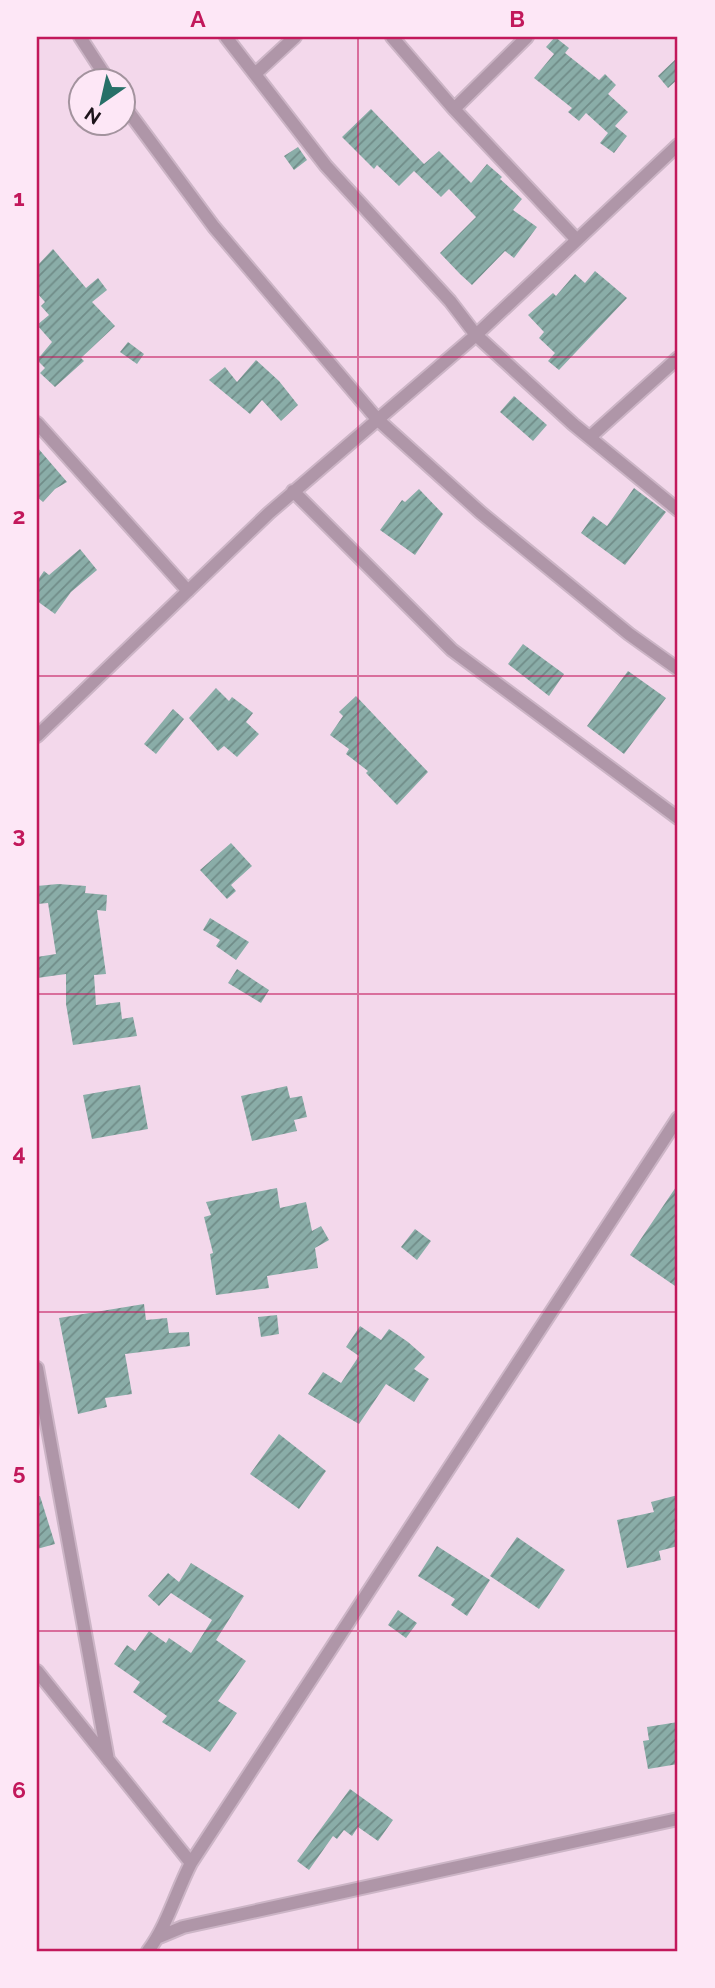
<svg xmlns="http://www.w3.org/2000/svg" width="715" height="1988" viewBox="0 0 715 1988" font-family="Raleway,sans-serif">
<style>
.building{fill:url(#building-hatch)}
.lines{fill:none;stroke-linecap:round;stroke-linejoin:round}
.street-casing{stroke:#ccb5c6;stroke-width:16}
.street{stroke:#af96a8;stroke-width:12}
.grid{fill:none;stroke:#c2185b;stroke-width:2;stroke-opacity:0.55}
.neatline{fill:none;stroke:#c2185b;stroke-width:2.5}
.grid-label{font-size:23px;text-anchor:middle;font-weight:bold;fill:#c2185b}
</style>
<defs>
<pattern id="building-hatch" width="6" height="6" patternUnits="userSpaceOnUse" patternTransform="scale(1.75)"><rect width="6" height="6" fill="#8aada8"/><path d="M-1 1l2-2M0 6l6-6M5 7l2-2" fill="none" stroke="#708c88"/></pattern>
</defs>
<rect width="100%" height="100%" fill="#f3d8eb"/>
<path class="building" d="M555,37L569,48L565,53L599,80L605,74L616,85L608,94L628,112L615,126L627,136L614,153L600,143L608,133L586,113L579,121L568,112L572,108L534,78L554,54L546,47Z
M678,57V79L668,88L658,76Z
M371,109L424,164L439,151L471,183L487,164L502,177L500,179L522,199L513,210L537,227L514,258L505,251L472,285L460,274L440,253L476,217L449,189L441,197L414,171L399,186L377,165L374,169L342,137Z
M298,147L307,160L294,170L284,156Z
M53,249L86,288L98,278L107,290L92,302L115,326L81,358L84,361L55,387L40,373L45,368L37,360L52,342L37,325L49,315L41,306L45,302L37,293V266Z
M595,271L627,298L559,370L548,361L555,353L539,338L544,332L528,315L553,293L556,296L575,274L585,283Z
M128,342L144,354L137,364L120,352Z
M256,360L279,381L298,405L281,421L262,400L250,414L209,380L225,367L237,382Z
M514,396L547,425L533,441L500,412Z
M37,447L67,482L55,489L43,502L37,497Z
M634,488L666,512L625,565L581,533L593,516L607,526Z
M419,489L443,514L415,555L380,530L402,500L405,502Z
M80,549L97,570L71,592L55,614L37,601V581L44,571L49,575Z
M523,644L564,674L549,696L508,664Z
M628,671L666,698L624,754L587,726Z
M216,688L229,701L232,697L253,713L246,722L259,734L237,757L224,746L218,751L189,718Z
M356,696L428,772L397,805L366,773L368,771L346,754L349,749L330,735L343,716L339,712Z
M173,709L184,719L156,754L144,744Z
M231,843L252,866L231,885L236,891L227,899L200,870Z
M58,884L86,886L85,893L107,895L106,911L97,910L106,974L94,975L96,1005L120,1002L122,1019L133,1017L137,1036L73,1045L66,1004V974L37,978V957L56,954L48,903L37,904V886Z
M210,918L249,942L236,960L216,946L220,940L203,930Z
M237,969L269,990L261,1003L228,983Z
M140,1085L148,1129L92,1139L83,1095Z
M287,1086L290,1098L302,1096L307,1117L294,1120L297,1131L252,1141L241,1096Z
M678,1184V1288L630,1255Z
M277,1188L280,1208L306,1202L312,1231L321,1226L329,1240L315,1248L318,1268L267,1276L269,1288L216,1295L210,1254L213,1253L204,1217L211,1215L206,1202Z
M415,1229L431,1241L417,1260L401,1247Z
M144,1304L146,1320L167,1318L169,1333L189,1332L190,1346L125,1354L132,1394L105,1398L107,1407L78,1414L59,1318Z
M277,1315L279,1334L261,1337L258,1317Z
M360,1326L381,1340L389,1329L408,1342L425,1357L414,1369L429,1379L414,1402L386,1384L359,1424L308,1394L323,1372L341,1383L359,1356L346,1347Z
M279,1434L326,1471L299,1509L250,1474Z
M678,1495V1546L659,1551L661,1560L627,1568L617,1520L654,1512L651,1502Z
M37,1496H40L55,1544L37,1549Z
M517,1537L565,1570L539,1609L490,1576Z
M437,1546L490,1580L467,1616L451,1605L455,1599L418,1576Z
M191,1563L244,1596L216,1640L246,1661L218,1701L237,1713L210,1752L162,1722L167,1716L133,1692L140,1682L114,1664L127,1645L135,1651L149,1631L166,1643L169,1638L191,1653L212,1620L171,1593L159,1606L148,1596L168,1573L179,1582Z
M398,1610L417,1623L406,1638L388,1625Z
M678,1722V1764L648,1769L643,1741L649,1740L647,1727Z
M350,1789L393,1820L378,1841L358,1827L352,1836L344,1830L337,1839L333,1836L309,1870L297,1861Z"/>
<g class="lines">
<g class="street-casing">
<path id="street" d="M80,37L108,80
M226,37L326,166L450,301L476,335L573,424L678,510
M392,37L454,109L576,239
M255,74L295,37
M122,103L214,227L377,419L480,512L629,634L678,669
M454,109L527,37
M37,423L188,591
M590,437L678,358
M293,491L452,650L678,818
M37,736L269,513L476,335L678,145
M37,1368L108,1760
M37,1671L191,1863
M159,1937L183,1927L678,1819
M148,1951C167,1926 176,1892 191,1863L678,1118"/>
</g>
<use href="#street" class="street"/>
</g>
<path class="grid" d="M358,37V1951M37,357H678M37,676H678M37,994H678M37,1312H678M37,1631H678"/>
<rect width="715" height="1988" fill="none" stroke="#fde7f6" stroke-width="77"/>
<g transform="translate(102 102) rotate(214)"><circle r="33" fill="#fde7f6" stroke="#a3939e" stroke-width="2"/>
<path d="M0-5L12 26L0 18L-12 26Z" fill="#277068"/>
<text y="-10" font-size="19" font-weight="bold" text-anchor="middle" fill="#1d141b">N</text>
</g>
<rect x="38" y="38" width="638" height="1912" class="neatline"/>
<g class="grid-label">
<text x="198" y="27">A</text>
<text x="517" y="27">B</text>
<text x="19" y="206">1</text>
<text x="19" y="524">2</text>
<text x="19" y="843">3</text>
<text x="19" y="1161">4</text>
<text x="19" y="1480">5</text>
<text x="19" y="1798">6</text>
</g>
</svg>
